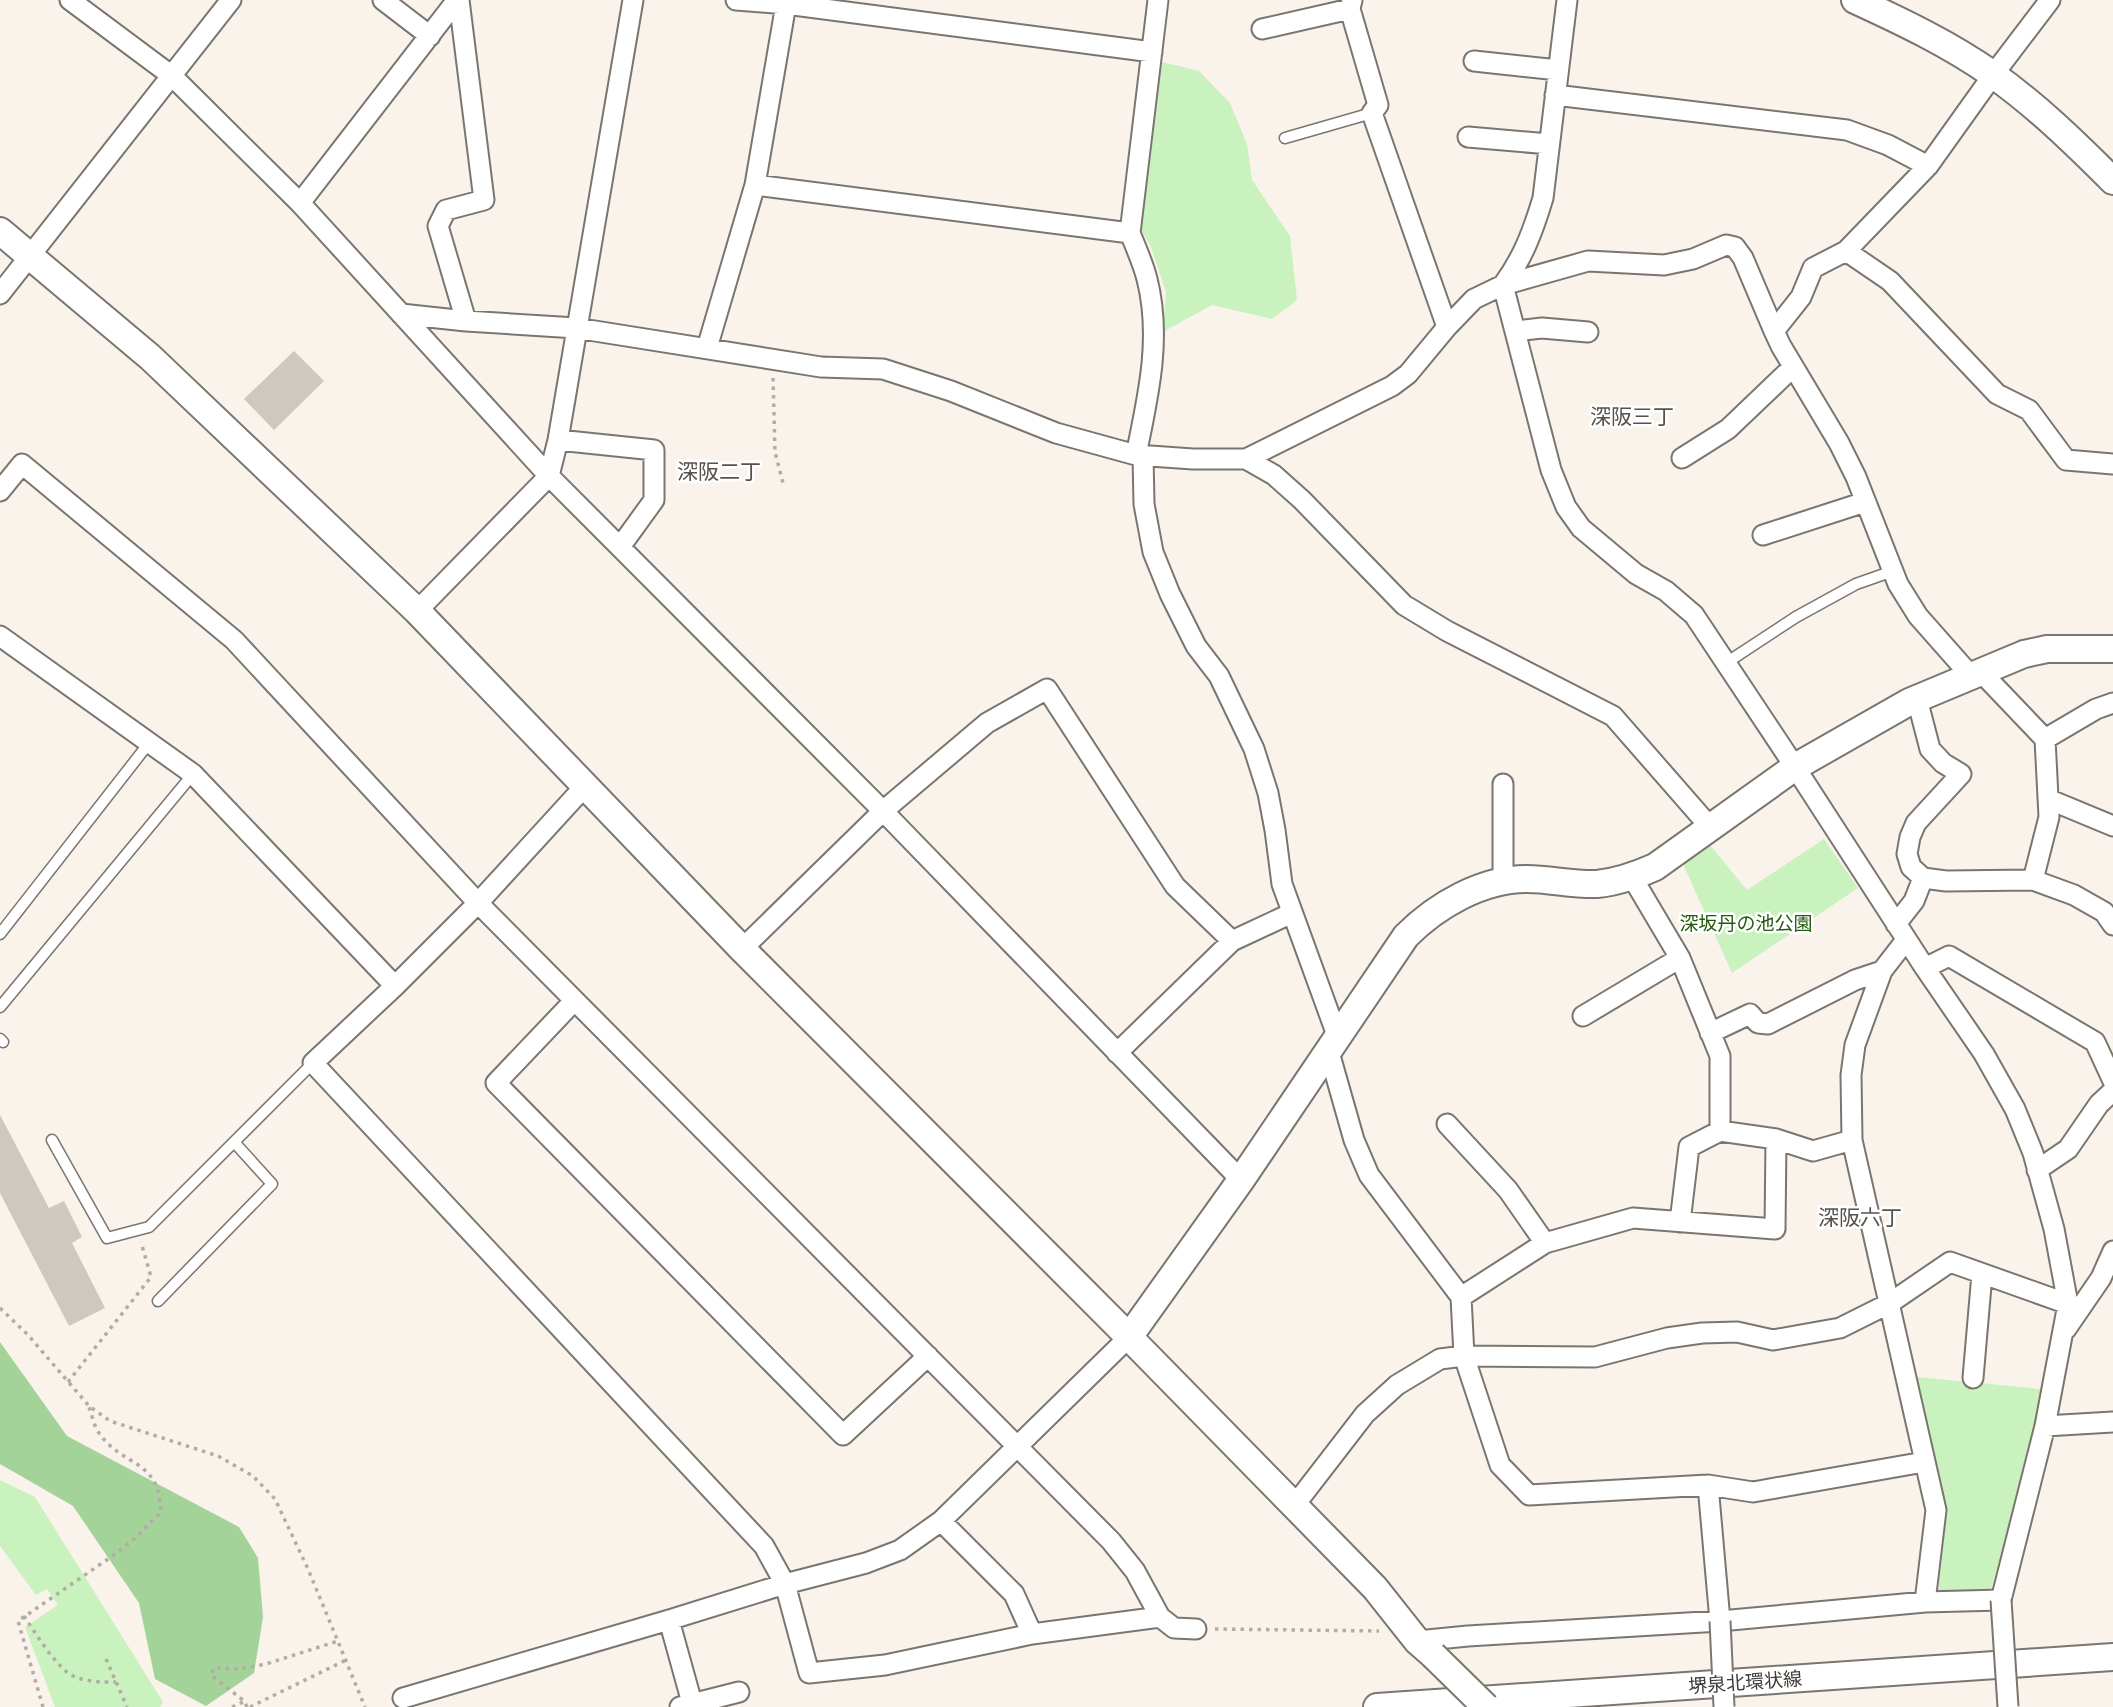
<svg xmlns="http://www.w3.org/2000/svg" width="2113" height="1707" viewBox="0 0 2113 1707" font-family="'Fira Sans','Noto Sans JP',sans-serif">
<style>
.green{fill:#c9f2bf}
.forest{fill:#a4d399}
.building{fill:#cec8c0}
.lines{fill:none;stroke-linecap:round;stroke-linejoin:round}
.lane-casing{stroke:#7b756f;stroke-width:13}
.street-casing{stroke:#7b756f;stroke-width:23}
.secondary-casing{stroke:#7b756f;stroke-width:30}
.path{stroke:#b1aca6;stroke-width:3.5;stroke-dasharray:3.5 5;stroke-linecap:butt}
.lane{stroke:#fff;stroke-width:10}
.street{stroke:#fff;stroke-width:19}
.secondary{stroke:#fff;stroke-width:26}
.street-bridge-casing{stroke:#7b756f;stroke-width:23;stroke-linecap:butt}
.secondary-bridge-casing{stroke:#7b756f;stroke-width:30;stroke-linecap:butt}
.street-bridge{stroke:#fff;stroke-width:19}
.secondary-bridge{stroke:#fff;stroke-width:26}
.labels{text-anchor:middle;stroke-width:5;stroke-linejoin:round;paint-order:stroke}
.park-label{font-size:19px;fill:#215c0e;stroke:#fff}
.street-label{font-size:19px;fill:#3e3c39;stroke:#fff}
.neighbourhood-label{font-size:21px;fill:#57524c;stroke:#fff}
</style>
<rect width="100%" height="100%" fill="#f9f3eb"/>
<path class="green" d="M1162,62L1199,71L1230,103L1247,144L1252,180L1290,236L1297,300L1272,319L1212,305L1163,332L1166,292L1151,247L1140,228Z
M1824,839L1858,888L1732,973L1683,864L1709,844L1747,890Z
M1917,1377L2041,1389L2038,1426L1991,1589L1983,1594L1945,1596L1938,1591L1947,1511Z
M0,1480L35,1497L163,1702L160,1707H55L25,1627L58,1605L47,1589L36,1595L0,1546Z"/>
<path class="forest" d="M0,1342L67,1436L239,1527L258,1558L263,1617L254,1673L206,1706L155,1679L139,1603L73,1506L0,1464Z"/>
<path class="building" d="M294,351L324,381L274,430L244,399Z
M0,1115L49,1208L64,1201L82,1237L72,1243L105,1308L69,1326L0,1193Z"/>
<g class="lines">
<g class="lane-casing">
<path id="lane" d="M1285,138L1372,113
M1726,663L1796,617L1856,584L1893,571
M0,934L149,743
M0,1007L193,774
M0,1039L3,1042
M52,1140L107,1238L149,1227L313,1063
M158,1301L272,1184L234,1142"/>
</g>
<g class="street-casing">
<path id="street" d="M70,0L172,76L300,203L549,476L883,811L1241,1180
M383,0L430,36
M459,0L484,200L446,210L438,226L466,321
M736,0L786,4L1152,52
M1352,0L1350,9L1378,105L1372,113L1447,327
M1567,0L1543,198C1533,231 1523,258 1503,285L1551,470L1566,507L1581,528L1636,574L1666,591L1694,615L1795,767L1925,968L1984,1054L2015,1109L2033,1153L2054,1229L2068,1304
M2050,0L1993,75L1928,166L1846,251L1890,281L1997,394L2029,410L2066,460L2113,464
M1262,29L1350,9
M1474,61L1558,70
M1555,95L1847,130L1888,145L1928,166
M1468,137L1549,144
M755,185L1130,233L1158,0
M300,203L457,0
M1130,233C1136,248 1143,263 1147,279C1162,338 1148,397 1136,455
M1846,251L1813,268L1801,297L1774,331L1781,346L1839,443L1856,477L1898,584L1918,616L1971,676
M0,294L231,0
M401,314L466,321L576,328L821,367L883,369L951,391L1056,433L1136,455L1193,459H1246L1274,475L1302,500L1404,605L1447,631L1613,716L1710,827
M1515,331L1542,328L1588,332
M707,348L755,185L786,4
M558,440L654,450V500L620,547
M1143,456L1144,504L1153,552L1170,594L1196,646L1219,676L1254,749L1268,793L1275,830L1282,884L1338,1038
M1682,458L1728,429L1793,367
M1246,459L1392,386L1408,374L1447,327L1474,299L1503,285L1588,261L1664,265L1693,259L1726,245L1735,247L1743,258L1774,331
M0,491L22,464L234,640L478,903L1111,1541L1135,1571L1160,1617
M1763,535L1865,502
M417,611L549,476L558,440L633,0
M0,636L193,774L395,986
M1981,672L2045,739L2049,817L2033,880
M1917,699L1930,749L1943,763L1961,774L1916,823L1910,837L1907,854L1911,867L1923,878L1946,881L2033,880L2074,895L2104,912L2113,925
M2045,739L2096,709L2113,703
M1503,784V882
M585,786L478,903L395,986L313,1063L764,1546L785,1584L809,1673L885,1665L1032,1634L1160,1617L1174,1628L1196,1629
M2048,799L2113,826
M1632,877L1680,958L1720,1056V1131
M1896,924L1914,901L1923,878
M742,949L883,811L987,723L1047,689L1175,886L1232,941
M1925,968L1949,956L2095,1042L2113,1081
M574,1001L496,1083L843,1435L928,1356
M1583,1016L1680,958
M1710,1033L1750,1014L1758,1023L1768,1024L1855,980L1882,971
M1329,1052L1354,1140L1369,1175L1461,1297
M1117,1053L1232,941L1292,913
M1447,1124L1508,1190L1545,1243
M1852,1140L1851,1075L1855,1045L1882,971L1906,940
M2037,1170L2068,1149L2099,1104L2113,1091
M1680,1222L1689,1147L1720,1131L1776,1139
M2066,1329L2101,1278L2113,1251
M1973,1378L1982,1274
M2045,1426L2113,1422
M1924,1462L1753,1492L1708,1485L1529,1495L1500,1465L1464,1356L1461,1297L1545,1243L1633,1218L1775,1229L1776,1139L1813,1151L1852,1140L1936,1510L1925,1602
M1708,1485L1720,1621
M1294,1506L1365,1414L1397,1385L1440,1359L1464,1356L1595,1357L1667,1338L1702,1333L1737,1332L1773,1340L1840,1328L1890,1303L1950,1262L2068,1304L2045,1426L2001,1600L1925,1602L1720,1621L1468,1636L1417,1641
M941,1521L1014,1594L1032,1634
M669,1620L692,1703
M403,1698L669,1620L785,1584L866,1563L900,1550L941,1521L1129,1337
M680,1707L739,1692"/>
</g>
<g class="secondary-casing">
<path id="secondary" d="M1855,0C1903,22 1949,44 1992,74C2036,105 2075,143 2113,181
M0,231L150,357L417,611L742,949L1129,1337L1375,1588L1417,1641L1433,1655
M1129,1337L1241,1180L1406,936C1437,905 1482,879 1527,879C1550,879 1574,885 1597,884C1617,882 1637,875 1655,867L1795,767L1909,702L2024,654L2047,649H2113
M1377,1707L2113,1657"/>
</g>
<path class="path" d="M773,378L775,452L784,487
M0,1308L28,1335L89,1406L110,1421L218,1456L253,1476L275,1499L308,1569L365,1707
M68,1382L151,1277L141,1242
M24,1616C36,1634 51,1659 68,1673C80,1682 101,1682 116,1682
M1215,1629L1379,1631
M106,1659L127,1707
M43,1707L18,1621L111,1557L133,1540L161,1512C159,1457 123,1468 99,1433C94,1426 92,1415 89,1407
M232,1707L243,1702
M247,1707L244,1701L211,1675L214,1668L240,1669L266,1664L338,1641
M250,1707L346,1660"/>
<use href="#lane" class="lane"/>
<use href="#street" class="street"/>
<use href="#secondary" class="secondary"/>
<g class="street-bridge-casing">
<path id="street-bridge" d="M2001,1600L2008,1707
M1720,1621L1724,1707"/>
</g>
<g class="secondary-bridge-casing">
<path id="secondary-bridge" d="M1433,1655L1486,1707"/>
</g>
<use href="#street-bridge" class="street-bridge"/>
<use href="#secondary-bridge" class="secondary-bridge"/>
</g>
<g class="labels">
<g class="park-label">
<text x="1746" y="930">深坂丹の池公園</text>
</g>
<g class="street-label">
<text transform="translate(1745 1682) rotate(-4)" y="7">堺泉北環状線</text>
</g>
<g class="neighbourhood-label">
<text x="1632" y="424">深阪三丁</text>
<text x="719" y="479">深阪二丁</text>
<text x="1860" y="1225">深阪六丁</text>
</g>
</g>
</svg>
